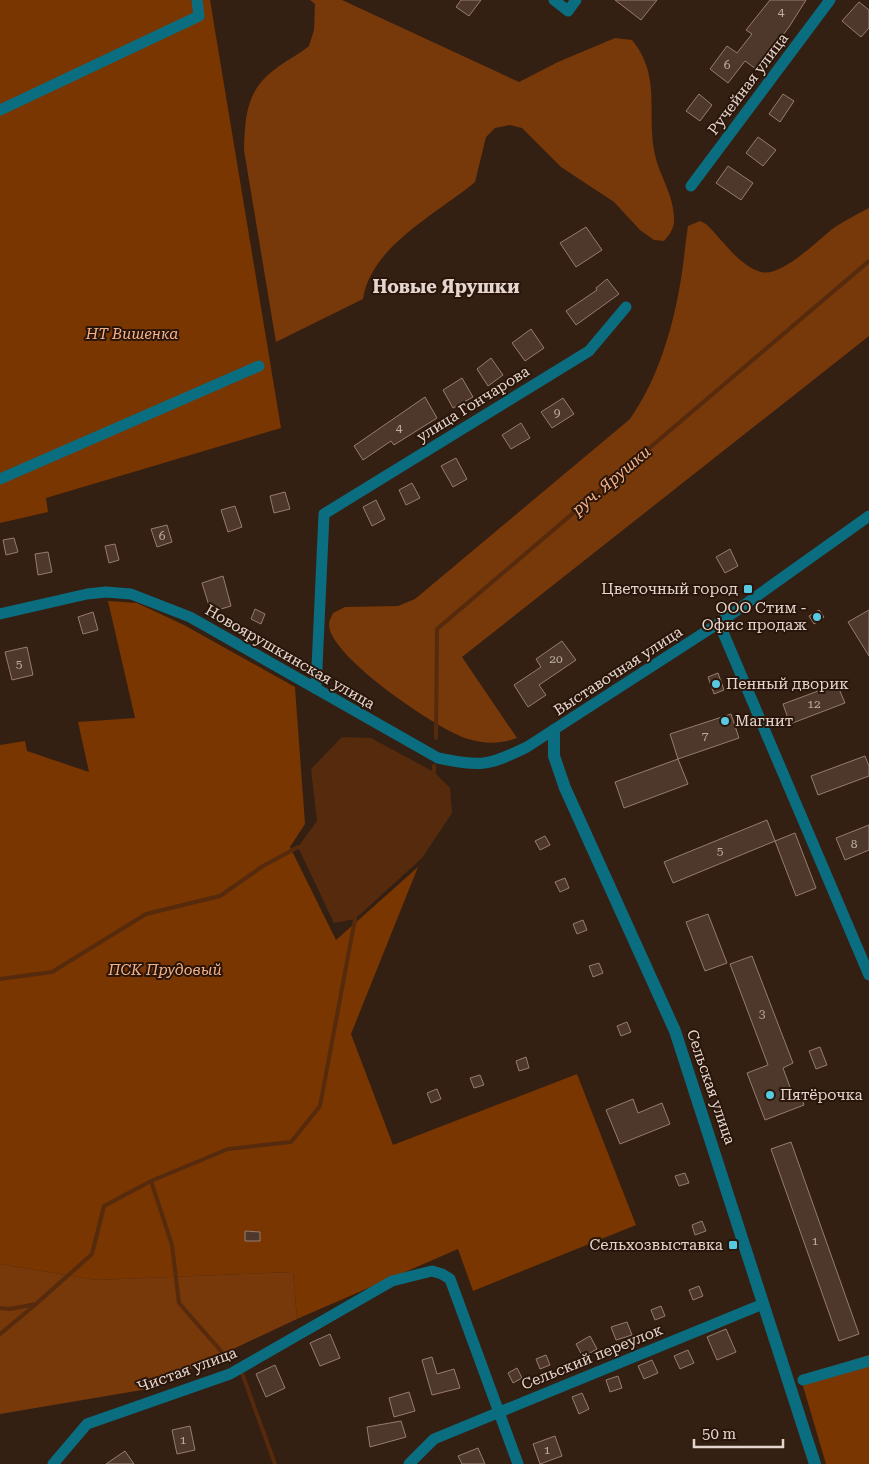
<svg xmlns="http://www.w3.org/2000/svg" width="869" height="1464" viewBox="0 0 869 1464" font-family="'Roboto Serif',serif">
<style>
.green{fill:#793601}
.forest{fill:#77380a}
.water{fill:#562a0c}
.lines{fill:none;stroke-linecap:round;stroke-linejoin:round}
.stream{stroke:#562a0c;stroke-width:4}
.building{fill:#4e382b;stroke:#977c6e}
.minor{stroke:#0a6e80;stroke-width:11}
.tertiary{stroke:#0a6e80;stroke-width:12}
.poi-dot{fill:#57c9e2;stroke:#291509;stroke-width:2}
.labels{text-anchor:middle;stroke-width:4;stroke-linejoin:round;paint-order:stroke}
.number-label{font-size:12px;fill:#beaea5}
.street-label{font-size:15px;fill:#e4d6ce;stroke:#291509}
.park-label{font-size:15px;font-style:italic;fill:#f6b18b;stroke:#291509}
.poi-label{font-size:15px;fill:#e4d6ce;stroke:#291509;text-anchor:end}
.water-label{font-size:16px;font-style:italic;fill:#f6b28b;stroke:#291509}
.quarter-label{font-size:18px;font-weight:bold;fill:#e4d6ce;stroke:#291509}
</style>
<rect width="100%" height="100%" fill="#341f13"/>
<path class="green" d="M0,0H210L281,428L46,498L48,512L0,523Z
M108,601L137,603L184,625L295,687L305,824L290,847L336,940L418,867L351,1034L393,1145L577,1074L636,1225L473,1291L458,1249L297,1319L293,1272L96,1280L0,1264V745L25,741L27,751L89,772L78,722L135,718Z
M869,1355V1464H826L800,1376Z"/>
<path class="forest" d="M310,0H342L519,82L558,62L615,38L632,40C662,76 646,114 655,155C660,177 675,197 674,221C674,229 669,235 664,241L654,240L640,230L614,202L561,167L522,128L510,125L495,128L486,137L475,182C437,214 371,246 363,299L276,342L244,150C245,117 246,91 274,70C285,61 298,55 309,46L314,30L315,4Z
M869,208V336L462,657L517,738C500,744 485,744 468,739C439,731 327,655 329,624C329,620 332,616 333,613L345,607L398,606L415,599L630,419C658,379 673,328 681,279C684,262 685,244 688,226L700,221L706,224C722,239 739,266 761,272C781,278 819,239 835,227C846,220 857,214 869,208Z
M0,1264L96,1280L293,1272L297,1319L148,1389L0,1414Z"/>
<path class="water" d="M342,737L371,738L434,772L450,788L452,813L422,858L355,919L334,923L298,847L317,821L311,769Z"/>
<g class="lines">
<path class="stream" d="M436,738L437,629L869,261
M434,772V766
M0,979L52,972L146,914L220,896L263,866L298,847
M151,1181L172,1245L179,1303L221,1351
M0,1308L10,1309L36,1304L92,1254L104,1206L151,1181L228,1149L291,1142L320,1106L355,919
M0,1334L35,1305
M242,1373L275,1464"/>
</g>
<path class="building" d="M461,0H481L469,16L456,7Z
M615,0H657L641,20Z
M770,0H806L789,27L766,57L770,60L760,72L745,61L728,83L710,69L727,46L737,53L752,34L746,30Z
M859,2L869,10V28L861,37L842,21Z
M699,94L712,105L700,121L686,111Z
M783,94L794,101L780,122L769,114Z
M758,137L776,150L763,166L746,153Z
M728,166L753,183L741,200L716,183Z
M586,227L602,250L576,267L560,243Z
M607,279L619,294L576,325L566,311L597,290L596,288Z
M531,329L544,348L525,361L512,343Z
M491,358L503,375L488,386L477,369Z
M462,378L473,397L453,408L443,390Z
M425,397L437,418L394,445L391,441L363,460L354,446Z
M563,398L574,414L552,428L541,412Z
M521,423L530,438L511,449L502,435Z
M456,458L467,479L453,487L441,466Z
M412,483L420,498L406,505L399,490Z
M285,492L290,509L274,513L270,496Z
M376,500L385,519L372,526L363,507Z
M235,506L242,527L228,532L221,510Z
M167,525L172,542L157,547L151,529Z
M14,538L18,552L6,555L3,540Z
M115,544L119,560L109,563L105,546Z
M730,549L738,566L725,573L716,557Z
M48,552L52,572L38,575L35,554Z
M223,576L231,606L211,612L202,583Z
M255,609L265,614L261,624L251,619Z
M819,610L824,617L814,624L809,616Z
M869,610V656L848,622Z
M93,612L98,630L83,634L78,617Z
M562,641L576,660L539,685L546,695L528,707L514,685L541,667L536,659Z
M27,647L33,675L12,680L5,652Z
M718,673L724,690L714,694L708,677Z
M837,684L845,703L790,724L783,704Z
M731,714L739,738L678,759L670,734Z
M865,756L869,766V776L818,795L811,776Z
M678,759L688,784L624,808L615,782Z
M767,820L775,841L673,883L664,862Z
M869,825V850L845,860L836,838Z
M795,833L816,888L796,896L775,841Z
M545,836L550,845L540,850L535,841Z
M565,878L569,888L560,892L555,882Z
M708,914L727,963L705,971L686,922Z
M583,920L587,930L577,934L573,924Z
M752,956L793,1063L783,1068L794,1098L801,1095L804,1105L765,1120L747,1073L768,1065L730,964Z
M599,963L603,973L593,977L589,966Z
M627,1022L631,1032L621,1036L617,1026Z
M820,1047L827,1065L816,1069L809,1051Z
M526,1057L529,1068L519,1071L516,1061Z
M480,1075L484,1085L474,1088L470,1078Z
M437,1089L441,1099L431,1103L427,1093Z
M633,1099L638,1113L662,1103L670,1124L620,1144L606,1110Z
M791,1142L859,1334L839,1341L771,1149Z
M685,1173L689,1183L679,1186L675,1176Z
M702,1221L706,1231L695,1235L692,1225Z
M245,1231L260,1232V1241H245Z
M699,1286L703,1296L693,1300L689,1290Z
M661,1306L665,1316L655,1320L651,1310Z
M627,1322L632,1335L616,1340L611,1327Z
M726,1329L736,1352L717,1360L707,1337Z
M330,1334L340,1358L320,1366L310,1343Z
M590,1336L597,1349L583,1357L576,1344Z
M688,1350L694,1363L680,1369L674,1356Z
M546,1355L550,1365L540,1369L536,1359Z
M432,1357L437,1374L454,1369L460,1388L432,1395L422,1360Z
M652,1360L658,1373L644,1379L638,1366Z
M275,1365L285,1388L266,1397L256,1374Z
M517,1368L522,1378L513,1383L508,1373Z
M618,1376L622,1388L610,1392L606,1380Z
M409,1392L415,1411L394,1417L389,1398Z
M582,1393L589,1409L579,1414L572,1397Z
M401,1421L406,1437L370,1447L367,1427Z
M190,1426L195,1450L177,1454L172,1430Z
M555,1436L562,1456L540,1464L533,1444Z
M478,1448L485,1464H462L458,1456Z
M125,1451L134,1464H106Z"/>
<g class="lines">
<path class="minor" d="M554,0L568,11L576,0
M0,110L199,16L197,0
M691,186L830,0
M0,479L259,366
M0,614L87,594L106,592L131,594L190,617L438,758C481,767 488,766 527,747L719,623L869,516
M719,623L869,975
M316,689L324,514L589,351L626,307
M803,1380L869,1361
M53,1464L87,1424L230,1374L392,1281L432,1271L442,1274L450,1279L518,1464
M409,1464L434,1439L763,1304"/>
<path class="tertiary" d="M554,730V756L565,788L675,1031L815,1464"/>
</g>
<g class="poi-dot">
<rect x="743" y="584" width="10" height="10" rx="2.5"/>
<circle cx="817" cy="617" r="5"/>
<circle cx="716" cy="684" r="5"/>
<circle cx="725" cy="721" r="5"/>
<circle cx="770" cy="1095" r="5"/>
<rect x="728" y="1240" width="10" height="10" rx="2.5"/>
</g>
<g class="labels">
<g class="number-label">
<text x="781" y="16">4</text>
<text x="727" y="69">6</text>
<text x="557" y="417">9</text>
<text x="399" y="432">4</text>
<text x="162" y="540">6</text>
<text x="556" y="663">20</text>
<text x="19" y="668">5</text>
<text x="814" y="708">12</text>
<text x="705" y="740">7</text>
<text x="854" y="848">8</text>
<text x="720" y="855">5</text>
<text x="762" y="1018">3</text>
<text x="815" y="1245">1</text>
<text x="183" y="1444">1</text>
<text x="547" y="1454">1</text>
</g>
<g class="street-label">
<text transform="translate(748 84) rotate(-53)" y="5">Ручейная улица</text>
<text transform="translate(473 404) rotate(-32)" y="5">улица Гончарова</text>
<text transform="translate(290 657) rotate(30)" y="5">Новоярушкинская улица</text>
<text transform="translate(618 671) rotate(-33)" y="5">Выставочная улица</text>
<text transform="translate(711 1087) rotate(71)" y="5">Сельская улица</text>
<text transform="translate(592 1357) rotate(-22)" y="5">Сельский переулок</text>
<text transform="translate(187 1370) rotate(-20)" y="5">Чистая улица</text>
</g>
<g class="park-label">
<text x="132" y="339">НТ Вишенка</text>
<text x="165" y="975">ПСК Прудовый</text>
</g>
<g class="poi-label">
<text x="738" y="594">Цветочный город</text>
<text x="807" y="613">ООО Стим -<tspan x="807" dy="17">Офис продаж</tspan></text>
<text x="726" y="689" text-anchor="start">Пенный дворик</text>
<text x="735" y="726" text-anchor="start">Магнит</text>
<text x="780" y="1100" text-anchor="start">Пятёрочка</text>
<text x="723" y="1250">Сельхозвыставка</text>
</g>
<g class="water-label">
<text transform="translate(611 480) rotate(-40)" y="6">руч. Ярушки</text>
</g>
<g class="quarter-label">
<text x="446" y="293">Новые Ярушки</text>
</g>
</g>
<path d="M694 1439v8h89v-8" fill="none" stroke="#e4d6ce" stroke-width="2.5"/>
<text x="702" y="1439" font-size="15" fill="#e4d6ce" stroke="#291509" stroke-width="4" paint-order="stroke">50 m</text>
</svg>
